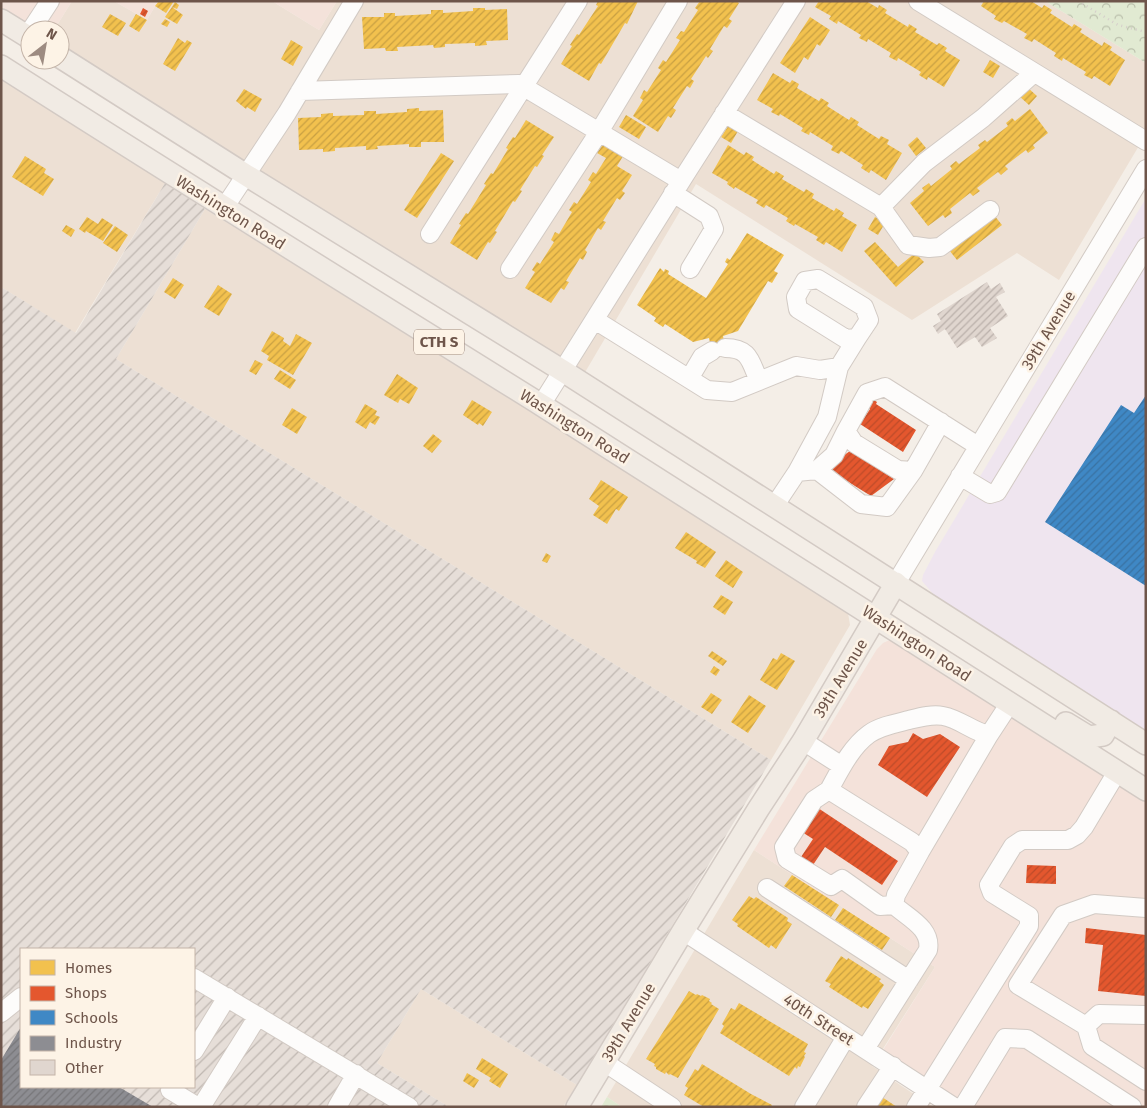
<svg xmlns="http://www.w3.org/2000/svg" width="1147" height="1108" viewBox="0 0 1147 1108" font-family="'Fira Sans',sans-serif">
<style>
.residential{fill:#ede0d4}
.commercial{fill:#f4e2da}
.industrial{fill:url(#industrial-furrows);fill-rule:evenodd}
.education{fill:#efe5ef}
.park{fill:url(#park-crowns)}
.homes{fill:url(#homes-hatch)}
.shops{fill:url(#shops-hatch)}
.schools{fill:url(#schools-hatch)}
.industry{fill:url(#industry-hatch)}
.building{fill:url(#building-hatch)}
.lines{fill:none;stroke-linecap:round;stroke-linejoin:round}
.minor-casing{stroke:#d2cac4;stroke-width:20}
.major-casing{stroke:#d3cac4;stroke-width:24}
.path{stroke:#d5ceca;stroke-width:2.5;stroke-dasharray:1 4;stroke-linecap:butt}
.minor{stroke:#fdfcfb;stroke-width:18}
.major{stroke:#f1ebe4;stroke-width:21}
.labels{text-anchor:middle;stroke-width:5;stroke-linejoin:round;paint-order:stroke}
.shield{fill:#fdf3e6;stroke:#998479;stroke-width:1}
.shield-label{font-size:15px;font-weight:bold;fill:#6e554a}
.street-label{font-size:16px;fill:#6e554a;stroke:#fdf3e6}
</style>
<defs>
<pattern id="industrial-furrows" width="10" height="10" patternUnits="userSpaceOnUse" patternTransform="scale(1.25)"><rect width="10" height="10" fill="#e6ded8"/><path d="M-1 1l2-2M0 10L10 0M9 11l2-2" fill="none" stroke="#bfb7b1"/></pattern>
<pattern id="park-crowns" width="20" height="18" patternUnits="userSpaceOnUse" patternTransform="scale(1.25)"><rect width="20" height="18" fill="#e1ead2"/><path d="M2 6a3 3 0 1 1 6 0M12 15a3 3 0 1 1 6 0" fill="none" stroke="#bbc0ac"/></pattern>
<pattern id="homes-hatch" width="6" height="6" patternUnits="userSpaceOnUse" patternTransform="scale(1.25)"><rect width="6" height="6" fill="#f2c14e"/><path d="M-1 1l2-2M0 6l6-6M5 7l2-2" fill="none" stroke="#c8a043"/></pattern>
<pattern id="shops-hatch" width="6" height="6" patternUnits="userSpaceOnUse" patternTransform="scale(1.25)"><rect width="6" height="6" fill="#e4572e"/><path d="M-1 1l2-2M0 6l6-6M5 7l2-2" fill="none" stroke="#bd4b29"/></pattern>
<pattern id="schools-hatch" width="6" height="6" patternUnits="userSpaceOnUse" patternTransform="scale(1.25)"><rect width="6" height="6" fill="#3f88c5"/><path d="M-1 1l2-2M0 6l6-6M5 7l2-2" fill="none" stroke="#3972a2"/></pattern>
<pattern id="industry-hatch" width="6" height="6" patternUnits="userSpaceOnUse" patternTransform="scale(1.25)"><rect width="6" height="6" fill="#8d8d92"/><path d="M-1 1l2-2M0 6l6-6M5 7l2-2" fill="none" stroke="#777679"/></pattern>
<pattern id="building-hatch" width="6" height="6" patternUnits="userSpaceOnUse" patternTransform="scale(1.25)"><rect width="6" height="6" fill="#e0d6cf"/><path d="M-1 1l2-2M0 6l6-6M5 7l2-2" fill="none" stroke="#bab0aa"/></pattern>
</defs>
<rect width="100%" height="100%" fill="#f4eee7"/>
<path class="residential" d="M72,1H114L147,20L158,1H272L319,30L337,1H1045L1146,63V134L1059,280L1017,253L912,320L696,184L584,374L60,46V30H54Z
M1,79L165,183L75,333L1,287Z
M205,209L797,578L848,613L850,625L771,760L116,359Z
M754,850L935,967L872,1066L933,1107H622L607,1097Z
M421,989L577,1085L563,1107H449L377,1063Z"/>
<path class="commercial" d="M1,1H72L54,30H34L1,9Z
M114,1H158L147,20Z
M272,1H337L319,30Z
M892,639L906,646L1146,802V1107H971L883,1050L935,967L754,850L877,649L883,643Z"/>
<path class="industrial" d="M165,183L205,209L116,359L771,760L577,1085L421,989L377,1063L449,1107H1V287L76,333ZM21,949H194V1087H21Z"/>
<path class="education" d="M1146,198V732L934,595L922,581L923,575L935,552Z"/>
<path class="park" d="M1045,1H1146V63Z
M607,1097L622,1107H601Z"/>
<path class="homes" d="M159,1H174L166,13L155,6Z
M598,1H638L627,24L625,23L601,64L599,63L589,81L561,64L572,46L570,45L577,34L579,35L598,6L596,5Z
M700,1H736L739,3L729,19L732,21L727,28L724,26L710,49L713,51L708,58L706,56L691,79L694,81L690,88L687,86L673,108L676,110L671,118L668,116L658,132L633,116L643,100L640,98L644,90L647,92L661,70L658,68L663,60L666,62L680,40L676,38L681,31L684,32L698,10L695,8Z
M819,1H866L878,8L879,5L887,10L885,13L908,27L909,24L917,29L915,32L937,45L939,43L947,48L945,51L960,60L944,87L928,77L927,80L919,75L921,72L898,58L897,61L889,57L891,53L868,39L867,42L859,38L861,35L838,21L837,24L829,19L831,16L815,7Z
M984,1H1031L1042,8L1044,5L1052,10L1050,13L1072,27L1074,24L1082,29L1080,32L1102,46L1104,42L1112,47L1110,50L1125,60L1110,86L1094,76L1092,79L1084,75L1086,72L1063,58L1062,61L1054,56L1056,53L1034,39L1032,42L1024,38L1027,34L1004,21L1002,23L994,19L996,16L981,6Z
M175,2L179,5L177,9L172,7Z
M172,7L183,15L177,24L165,17Z
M473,8H485V10L507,9L508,40L486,41L487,45L475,46V43L445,44V47L434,48L433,45L397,47L398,51H386L385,48L364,49L362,17H384V13H395V16L431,14V10H443V13L473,11Z
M110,14L126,23L118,36L102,27Z
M136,14L147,20L139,32L129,26Z
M810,17L830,30L820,46L817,44L808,60L804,57L795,73L780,63Z
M165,19L170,22L167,27L161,24Z
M178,38L185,43L187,40L192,43L175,71L163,64Z
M291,40L303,47L293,66L281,59Z
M990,60L1000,66L993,78L983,72Z
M773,73L790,83L792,80L799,84L797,88L819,101L821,98L829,103L827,106L849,120L851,117L859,122L857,125L879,139L881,136L889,140L887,144L902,153L886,180L871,170L869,173L861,168L863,165L841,151L839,154L831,150L833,146L810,132L809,135L801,131L803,128L780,114L779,116L771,112L773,109L757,100Z
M1027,87L1037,96L1029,105L1019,96Z
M244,89L262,99L255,112L247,107L246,109L236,101Z
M419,108V111L443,110L444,142H421V147H409V144L377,146L378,149L366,150V146L335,148V151L323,152V149L299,150L298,118L321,117V114L333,113V116L364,115V111H376V114L407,112V109Z
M1030,109L1048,133L1033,145L1035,148L1028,153L1026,150L1005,166L1008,169L1001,175L998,172L977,188L980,191L973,196L970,193L950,209L952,213L945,218L943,215L928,226L910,203L924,191L922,188L929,183L931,186L952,169L950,166L956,161L959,164L980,148L978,145L985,140L987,142L1008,126L1006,123L1012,118L1015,121Z
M626,115L646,127L639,139L619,127Z
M526,120L554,137L542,155L544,156L537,167L535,166L520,190L522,191L515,202L513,201L495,231L497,232L490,243L488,242L477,260L450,243L461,225L459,224L466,213L468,214L486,185L484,184L491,173L493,174L508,149L506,148L513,137L515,138Z
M729,125L738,131L731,143L721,137Z
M917,137L926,148L916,156L908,145Z
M605,141L625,153L617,166L632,175L622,191L625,193L620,200L617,198L603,221L606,222L601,230L598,228L585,250L587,252L583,260L580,258L566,281L569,282L564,290L561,288L551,303L525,288L535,272L532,270L537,262L540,264L554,242L551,240L555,232L559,234L572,212L569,210L574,202L577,204L591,182L588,180L593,172L596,174L606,158L597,153Z
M728,145L744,155L746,152L754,157L752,160L774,174L776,171L784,176L782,179L804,192L806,189L814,194L812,198L834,211L836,208L844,213L842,216L857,225L842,252L826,242L824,245L816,240L818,237L795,224L794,226L786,221L788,218L766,205L764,208L756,203L758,200L735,187L734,189L727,184L728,182L712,173Z
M441,153L454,161L417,218L404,210Z
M25,156L46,169L44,173L54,179L43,196L12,177Z
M994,215L1002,225L957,260L949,250Z
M87,217L98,224L102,218L113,225L103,241L86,231L85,233L79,229Z
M875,217L885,223L878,235L868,229Z
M66,225L75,230L71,237L62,231Z
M115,226L128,235L117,252L103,243Z
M747,233L784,255L774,271L778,273L772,283L768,281L738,331L723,336L726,352L713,356L709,338L693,342L665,324L663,327L654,321L656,318L637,305L660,268L664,272L665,269L669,271L668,274L706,298L728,264L725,262L727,258L730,260Z
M875,242L898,267L915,253L924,262L896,287L864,251Z
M173,278L184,285L175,299L164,292Z
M218,285L232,294L219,316L204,307Z
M272,331L284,338L283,341L290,346L296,334L312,343L293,375L267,360L269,356L261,351Z
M255,360L263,364L256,375L249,371Z
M280,370L296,380L290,389L274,379Z
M397,374L418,388L409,404L400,399L398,403L384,395Z
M472,400L492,412L483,426L479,423L478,425L463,415Z
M365,404L377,411L375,415L380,417L375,425L370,422L366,429L355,422Z
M292,408L307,417L297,434L282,425Z
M433,434L442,441L432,453L423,446Z
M601,480L628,497L619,511L616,509L607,524L593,515L599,506L589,499Z
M686,532L716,552L705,568L696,563L697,561L675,548Z
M546,553L551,556L547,563L542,561Z
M726,560L743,572L733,588L715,576Z
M721,595L733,602L725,615L713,607Z
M712,651L727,661L723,666L708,656Z
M781,653L795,661L777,690L760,680L773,658L777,660Z
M714,666L720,670L716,676L710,672Z
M711,693L722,700L712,714L701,707Z
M749,695L766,706L748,733L731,722Z
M792,875L839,905L831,917L784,886Z
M749,896L754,899L756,897L788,918L787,921L792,924L776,949L771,945L769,948L737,926L738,924L732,920Z
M843,908L890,938L882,950L835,920Z
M841,956L847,960L848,958L881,979L879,981L884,985L868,1009L863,1006L862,1008L829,987L831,984L825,981Z
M689,991L696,995L697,994L701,996L702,995L710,999L709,1001L712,1003L711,1004L719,1009L678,1078L670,1074L669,1075L666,1072L665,1074L656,1069V1067L654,1066L655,1064L646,1059Z
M739,1003L808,1044L804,1052L806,1053L804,1056L805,1057L800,1067L798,1066L797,1069L795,1067L789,1076L720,1033L724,1026L722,1024L731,1008L735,1010Z
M482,1058L508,1074L500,1088L489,1081L491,1078L476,1069Z
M702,1064L751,1094L772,1105L771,1107H704L684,1095L688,1088L685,1086L695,1069L698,1071Z
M467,1073L479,1080L474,1088L463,1081Z
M882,1097L897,1107H876Z"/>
<path class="shops" d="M143,8L148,11L145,17L140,14Z
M872,399L877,402L876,404L916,430L903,452L860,424L870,409L866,407Z
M850,451L894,479L871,496L826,468Z
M913,733L923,739L940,734L960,747L927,797L878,765L889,746L908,742Z
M818,808L898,861L882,885L825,847L813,865L801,857L813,839L802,832Z
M1027,865L1056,866V884L1026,883Z
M1086,928L1146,935V996L1098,991L1103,945L1085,943Z"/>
<path class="schools" d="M1146,395V586L1045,522L1121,405L1134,413Z"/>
<path class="industry" d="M21,1027V1087H119L153,1107H1V1060Z"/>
<path class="building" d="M987,282L991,289L1000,283L1005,292L996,297L1008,316L990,328L997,338L982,347L975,337L957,348L945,329L938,334L933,326L941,321L937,314Z"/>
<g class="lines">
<g class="minor-casing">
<path id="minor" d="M918,1L1146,141
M31,30L50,1
M300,91L519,84L681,181
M724,113L881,207L908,245L929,248L940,247L990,210
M673,193L709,216L714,229L690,269
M881,207L924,163L983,118L1034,73
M224,208L287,113L354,1
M430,234L578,1
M510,269L599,132L678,1
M595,320L707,390L732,392L796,366L820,370L839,367
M725,348C750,348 750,361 759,381
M689,379L702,357L712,351
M541,405L685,175L796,1
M941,422L913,471L898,470L854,443L846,431L867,393L885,387L978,446
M817,470L861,504L887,507L913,471
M797,472L827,417L839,367L857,338L846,339L798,309L796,297L805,281L818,279L864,307L869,320L857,338
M960,476L990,494L997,492L1146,247
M775,505L797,472L817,470L834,455L846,431
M896,583L1146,169
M803,741L842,766
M829,790L814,800L784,847L787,859L831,886L842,879L880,906L894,905
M920,852L989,735
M767,888L909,980
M1146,908L1094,904L1063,915L1018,985L1086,1026L1099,1014L1146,1015
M683,931L954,1107
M194,978L409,1107
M1,1013L21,997
M1086,1026L1092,1046L1146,1081
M865,1049L928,950C932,928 908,918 894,905L896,895L920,852L912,842L829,790C840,770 851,747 869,734C880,726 897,723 909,720C921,717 932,714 943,716C960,719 973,732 989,735L1010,703
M194,1051L227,997
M604,1062L672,1107
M172,1087L170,1090L198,1107
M201,1107L258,1016
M337,1107L356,1074
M804,1107L846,1037
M866,1107L893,1066
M916,1107L1029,926V916L992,893L989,885L1013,846L1022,840H1068L1077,835L1084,827L1117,772
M963,1107L1005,1038L1027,1039L1132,1107"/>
</g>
<g class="major-casing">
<path id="major" d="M1,20L30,38
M60,57L246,175L563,371L1146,744
M1,66C181,181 362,293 543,406C745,533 946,661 1146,790
M1066,723L1089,737L1103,735L1111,721
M577,1107L683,931L759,808L803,741L896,583"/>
</g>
<path class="path" d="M1078,1L1118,25L1146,32"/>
<use href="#minor" class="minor"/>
<use href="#major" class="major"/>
</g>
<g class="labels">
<rect class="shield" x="414" y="329.5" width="50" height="25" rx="4"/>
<g class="shield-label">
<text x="439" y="347">CTH S</text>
</g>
<g class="street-label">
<text transform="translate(231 212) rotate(32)" y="6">Washington Road</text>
<text transform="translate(1048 330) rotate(-59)" y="6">39th Avenue</text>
<text transform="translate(575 426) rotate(32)" y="6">Washington Road</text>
<text transform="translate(917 643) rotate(33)" y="6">Washington Road</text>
<text transform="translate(840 678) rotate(-59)" y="6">39th Avenue</text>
<text transform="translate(819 1019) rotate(33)" y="6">40th Street</text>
<text transform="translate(628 1022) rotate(-59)" y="6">39th Avenue</text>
</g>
</g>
<rect width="1147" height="1108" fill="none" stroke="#6e554a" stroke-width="5"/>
<rect x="20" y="948" width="175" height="140" fill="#fdf3e6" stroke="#c4b4a8"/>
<rect x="30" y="960" width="25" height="15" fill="#f2c14e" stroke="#c4b4a8"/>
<text x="65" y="973" font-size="15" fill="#6e554a">Homes</text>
<rect x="30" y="986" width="25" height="15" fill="#e4572e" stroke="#c4b4a8"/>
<text x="65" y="998" font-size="15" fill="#6e554a">Shops</text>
<rect x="30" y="1010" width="25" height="15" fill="#3f88c5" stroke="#c4b4a8"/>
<text x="65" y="1023" font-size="15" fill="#6e554a">Schools</text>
<rect x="30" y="1036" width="25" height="15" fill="#8d8d92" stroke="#c4b4a8"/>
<text x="65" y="1048" font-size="15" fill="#6e554a">Industry</text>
<rect x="30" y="1060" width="25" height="15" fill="#e0d6cf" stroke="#c4b4a8"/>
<text x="65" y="1073" font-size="15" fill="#6e554a">Other</text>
<g transform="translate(45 45) rotate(31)"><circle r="24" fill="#fdf3e6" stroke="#c4b4a8"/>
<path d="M0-4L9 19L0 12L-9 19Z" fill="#9d8b81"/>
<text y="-8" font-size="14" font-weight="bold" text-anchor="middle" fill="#6e554a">N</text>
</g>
</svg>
